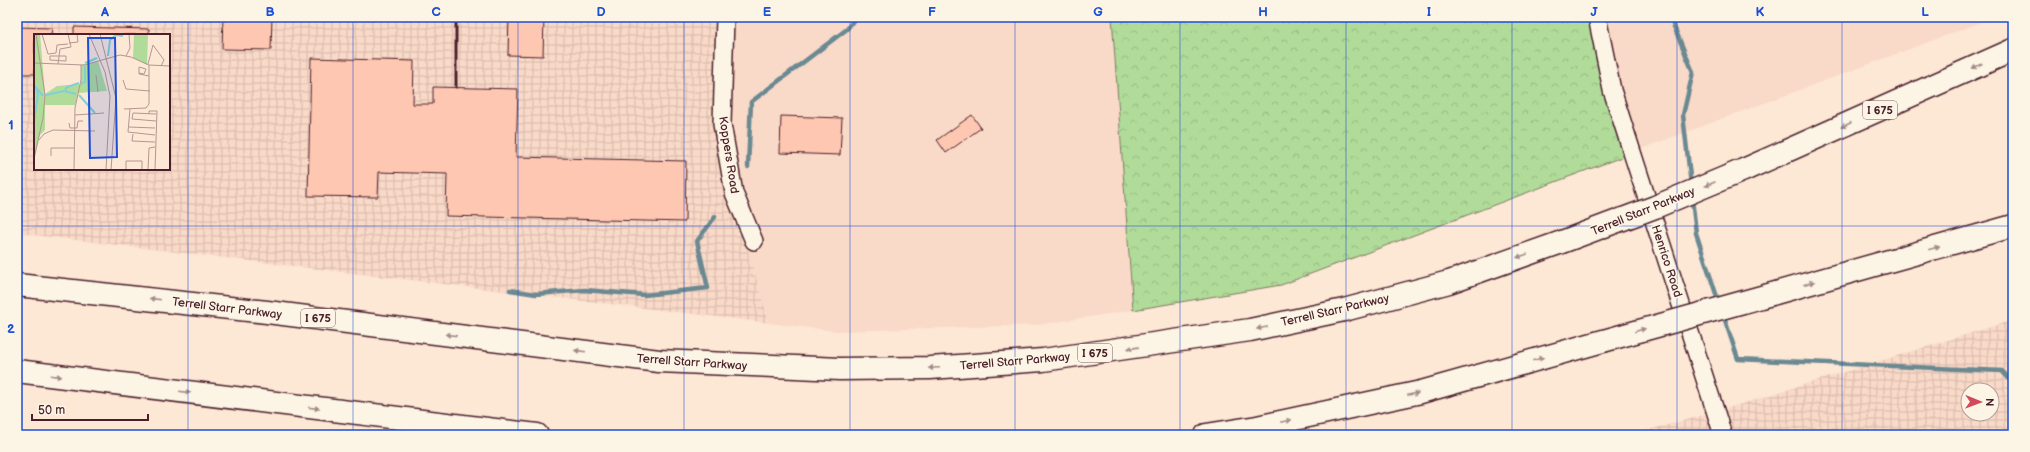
<svg xmlns="http://www.w3.org/2000/svg" width="2030" height="452" viewBox="0 0 2030 452" font-family="'Balsamiq Sans',sans-serif">
<style>
.built{fill:#f9d9c7}
.industrial{fill:url(#industrial-grid);fill-rule:evenodd}
.forest{fill:url(#forest-crowns);stroke:#7d7d62}
.lines{fill:none;stroke-linecap:round;stroke-linejoin:round}
.stream{stroke:#6a8992;stroke-width:4.5}
.building{fill:#fec7b1;stroke:#4a1f2b}
.minor-casing{stroke:#4a1f2b;stroke-width:20}
.highway-casing{stroke:#4a1f2b;stroke-width:25}
.minor{stroke:#fcf5e5;stroke-width:17}
.highway{stroke:#fcf5e5;stroke-width:22}
.rail{stroke:#4a1f2b;stroke-width:3}
.highway-bridge-casing{stroke:#4a1f2b;stroke-width:25;stroke-linecap:butt}
.highway-bridge{stroke:#fcf5e5;stroke-width:22}
.oneway{fill:#a38a88}
.grid{fill:none;stroke:#1d4ed8;stroke-width:1;stroke-opacity:0.55}
.labels{text-anchor:middle;stroke-width:3;stroke-linejoin:round;paint-order:stroke}
.shield{fill:#fcf5e5;stroke:#7f5f63;stroke-width:1}
.shield-label{font-size:11px;font-weight:bold;fill:#4a1f2b}
.street-label{font-size:12px;fill:#4a1f2b;stroke:#fcf5e5}
.inset-river{fill:none;stroke:#7fd0d7;stroke-width:2}
.inset-road{fill:none;stroke:#b59791;stroke-width:1}
.view{fill:#1d4ed8;fill-opacity:0.15;stroke:#1d4ed8;stroke-width:2}
.inset-edge{fill:none;stroke:#4a1f2b;stroke-width:2}
.neatline{fill:none;stroke:#1d4ed8;stroke-width:1.5}
.grid-label{font-size:13px;text-anchor:middle;font-weight:bold;fill:#1d4ed8}
</style>
<defs>
<pattern id="industrial-grid" width="8" height="8" patternUnits="userSpaceOnUse"><rect width="8" height="8" fill="#f9d9c7"/><path d="M0 4h8M4 0v8" fill="none" stroke="#d7baab"/></pattern>
<pattern id="forest-crowns" width="20" height="18" patternUnits="userSpaceOnUse"><rect width="20" height="18" fill="#b0db99"/><path d="M2 6a3 3 0 1 1 6 0M12 15a3 3 0 1 1 6 0" fill="none" stroke="#99bc84"/></pattern>
</defs>
<rect width="100%" height="100%" fill="#fde7d5"/>
<filter id="ink" filterUnits="userSpaceOnUse"><feTurbulence type="fractalNoise" baseFrequency=".025" numOctaves="2"/><feDisplacementMap in="SourceGraphic" scale="8" xChannelSelector="R" yChannelSelector="G"/><feConvolveMatrix kernelMatrix="1 2 1 2 8 2 1 2 1" color-interpolation-filters="sRGB"/></filter>
<g filter="url(#ink)">
<path class="built" d="M720,17H1112L1133,310L1037,325L837,331L769,323L719,150Z
M1596,17H1995L1635,151Z"/>
<path class="industrial" d="M17,17H720L719,150L769,323L17,233ZM35,35H169V169H35Z
M2013,320V435H1629L1709,414ZM1968,390H1992V414H1968Z"/>
<path class="forest" d="M1112,17H1596L1635,152L1281,285L1133,310Z"/>
<g class="lines">
<path class="stream" d="M1670,17L1693,72L1683,115L1691,185
M748,167L751,102L847,29L856,17
M1692,199L1696,233L1719,303
M510,290L536,294L585,290L644,295L708,288L697,241L715,217
M1723,314L1738,359L2002,371L2013,383"/>
</g>
<path class="building" d="M223,17H272L271,50L222,49Z
M509,17H544L543,56L508,55Z
M17,27L52,28L51,35H35V74H17Z
M74,27L149,29V35H74Z
M311,58L414,61L413,104H433V87L518,89L516,157L686,161L685,222L446,216L447,174L379,172L378,197L308,196Z
M972,115L981,128L946,153L937,140Z
M781,116L842,118L840,155L780,153Z"/>
<g class="lines">
<g class="minor-casing">
<path id="minor" d="M725,17L722,124L734,193L754,241
M1597,17L1612,90L1723,435"/>
</g>
<g class="highway-casing">
<path id="highway" d="M1746,169L2013,50
M17,285L267,312L659,361L840,369L930,368L1043,360L1250,330L1344,310L1449,282L1559,243
M1772,294L2013,226
M17,371L537,435
M1206,435L1257,427L1421,392L1603,341"/>
</g>
<use href="#minor" class="minor"/>
<use href="#highway" class="highway"/>
<path class="rail" d="M456,87V17"/>
<g class="highway-bridge-casing">
<path id="highway-bridge" d="M1559,243L1655,207L1746,169
M1603,341L1772,294"/>
</g>
<use href="#highway-bridge" class="highway-bridge"/>
</g>
<defs><path id="oneway-solid" d="M-6-.8H1V-3.2L6.5 0L1 3.2V.8H-6Z"/></defs>
<g class="oneway">
<use href="#oneway-solid" transform="translate(1977 66) rotate(156)"/>
<use href="#oneway-solid" transform="translate(1846 125) rotate(156)"/>
<use href="#oneway-solid" transform="translate(1710 184) rotate(157)"/>
<use href="#oneway-solid" transform="translate(1934 248) rotate(-16)"/>
<use href="#oneway-solid" transform="translate(1522 256) rotate(161)"/>
<use href="#oneway-solid" transform="translate(1809 283) rotate(-16)"/>
<use href="#oneway-solid" transform="translate(155 299) rotate(-173)"/>
<use href="#oneway-solid" transform="translate(1262 328) rotate(168)"/>
<use href="#oneway-solid" transform="translate(1640 330) rotate(-16)"/>
<use href="#oneway-solid" transform="translate(451 335) rotate(-173)"/>
<use href="#oneway-solid" transform="translate(1133 348) rotate(172)"/>
<use href="#oneway-solid" transform="translate(580 351) rotate(-173)"/>
<use href="#oneway-solid" transform="translate(1538 359) rotate(-16)"/>
<use href="#oneway-solid" transform="translate(934 368) rotate(177)"/>
<use href="#oneway-solid" transform="translate(56 376) rotate(7)"/>
<use href="#oneway-solid" transform="translate(185 392) rotate(7)"/>
<use href="#oneway-solid" transform="translate(1413 394) rotate(-12)"/>
<use href="#oneway-solid" transform="translate(314 408) rotate(7)"/>
<use href="#oneway-solid" transform="translate(1286 421) rotate(-12)"/>
</g>
</g>
<path class="grid" d="M188,17V435M353,17V435M518,17V435M684,17V435M850,17V435M1015,17V435M1180,17V435M1346,17V435M1512,17V435M1677,17V435M1842,17V435M17,226H2013"/>
<g class="labels">
<g class="shield">
<rect x="1863" y="101" width="34" height="18" rx="3"/>
<rect x="301" y="309" width="34" height="18" rx="3"/>
<rect x="1078" y="344" width="34" height="18" rx="3"/>
</g>
<g class="shield-label">
<text x="1880" y="114">I 675</text>
<text x="318" y="322">I 675</text>
<text x="1095" y="357">I 675</text>
</g>
<g class="street-label">
<text transform="translate(729 155) rotate(81)" y="4">Koppers Road</text>
<text transform="translate(1643 211) rotate(-22)" y="4">Terrell Starr Parkway</text>
<text transform="translate(1667 261) rotate(72)" y="4">Henrico Road</text>
<text transform="translate(227 308) rotate(7)" y="4">Terrell Starr Parkway</text>
<text transform="translate(1335 310) rotate(-13)" y="4">Terrell Starr Parkway</text>
<text transform="translate(1015 361) rotate(-5)" y="4">Terrell Starr Parkway</text>
<text transform="translate(692 362) rotate(4)" y="4">Terrell Starr Parkway</text>
</g>
</g>
<g transform="translate(34 34)">
<rect width="136" height="136" fill="#fde7d5"/>
<path d="M0,0H6L11,60L23,52L47,50V31L64,27L73,57L44,59L41,71H11V96L6,101L0,128ZM100,0H114L113,31L99,24Z" fill="#b0db99"/>
<path class="inset-river" d="M74,22L76,6L82,1L89,2M51,29L63,24M47,50L51,48V32M0,51L9,62M31,56L33,53L45,49M12,61L30,57L42,60M45,61L61,79M0,87L4,61L2,53"/>
<path class="inset-road" d="M8,0L14,20L22,19L23,11L34,10M55,0L71,38L76,62L72,136M66,0L82,64L77,136M35,9L44,8L43,0M16,22H32V27L16,26ZM92,22L96,14L95,0M0,29L50,31L86,21L97,23L115,31L136,32M24,30L26,15L37,13L34,0M114,30L119,11L130,26L127,32M105,39L110,40L112,35L105,33V40L115,42M62,41L64,58M89,46L92,55L116,57M90,75L112,74L115,70V31M96,75L94,98L121,101M115,80V77H123L121,136M41,81L70,79M122,87L98,85L99,79L122,80M35,89L36,94H43L44,87H49M95,93L121,94M99,100L98,107L121,108M5,106L10,100L19,96L61,97M17,122V114H40M0,124L9,84L11,61L2,0M40,136L41,74L47,46V31M92,136V127H108V136M114,136L115,114L121,113"/>
<path class="view" d="M54,4H81L83,123L56,124Z"/>
<rect width="136" height="136" class="inset-edge"/>
</g>
<rect width="2030" height="452" fill="none" stroke="#fcf5e5" stroke-width="44"/>
<g transform="translate(1980 402) rotate(91)"><circle r="19" fill="#fcf5e5" stroke="#b59f9b"/>
<path d="M0-3L7 15L0 10L-7 15Z" fill="#d1495b"/>
<text y="-6" font-size="11" font-weight="bold" text-anchor="middle" fill="#4a1f2b">N</text>
</g>
<path d="M32 414v6h116v-6" fill="none" stroke="#4a1f2b" stroke-width="2"/>
<text x="38" y="414" font-size="12" fill="#4a1f2b" stroke="#fcf5e5" stroke-width="3" paint-order="stroke">50 m</text>
<rect x="22" y="22" width="1986" height="408" class="neatline"/>
<g class="grid-label">
<text x="105" y="16">A</text>
<text x="270" y="16">B</text>
<text x="436" y="16">C</text>
<text x="601" y="16">D</text>
<text x="767" y="16">E</text>
<text x="932" y="16">F</text>
<text x="1098" y="16">G</text>
<text x="1263" y="16">H</text>
<text x="1429" y="16">I</text>
<text x="1594" y="16">J</text>
<text x="1760" y="16">K</text>
<text x="1925" y="16">L</text>
<text x="11" y="129">1</text>
<text x="11" y="333">2</text>
</g>
</svg>
